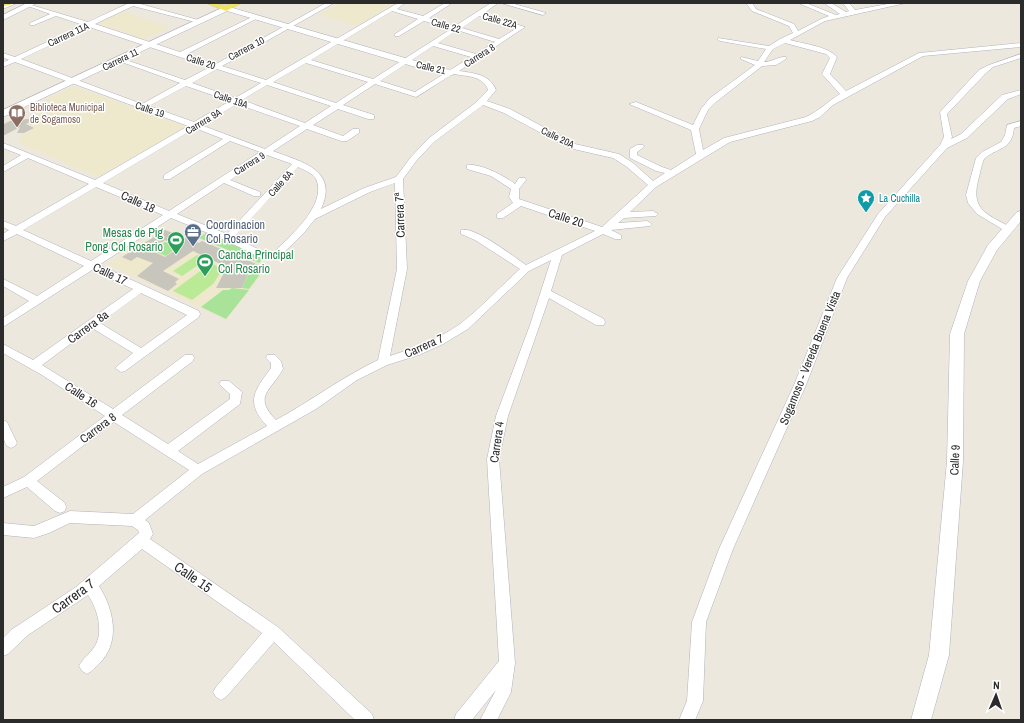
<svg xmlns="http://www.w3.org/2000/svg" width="1024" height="723" viewBox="0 0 1024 723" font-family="'Archivo Narrow',sans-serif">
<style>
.education{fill:#eee8cd}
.green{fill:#a9e39a}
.pitch{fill:#bbea96}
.building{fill:#c8c5bd;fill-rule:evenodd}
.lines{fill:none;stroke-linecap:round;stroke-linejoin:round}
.minor-casing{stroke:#b1b1be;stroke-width:1}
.tertiary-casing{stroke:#b1b1be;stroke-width:1}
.primary-casing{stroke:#c8c8c8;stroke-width:1}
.minor{fill:#fff;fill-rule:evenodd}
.tertiary{fill:#fff;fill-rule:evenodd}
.primary{fill:#f0e25f;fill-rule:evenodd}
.labels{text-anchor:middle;stroke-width:3;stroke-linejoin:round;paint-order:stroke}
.far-street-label{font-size:10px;fill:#2b2b2b;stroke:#fff}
.far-education-label{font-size:10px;fill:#785e54;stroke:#fff;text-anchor:start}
.far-culture-label{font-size:10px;fill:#0d838f;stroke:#fff;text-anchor:start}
.street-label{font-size:12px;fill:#2b2b2b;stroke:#fff}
.service-label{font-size:12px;fill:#4e5e75;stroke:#fff;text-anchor:start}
.leisure-label{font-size:12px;fill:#27864d;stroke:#fff;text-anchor:end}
.near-street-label{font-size:14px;fill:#2b2b2b;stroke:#fff}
</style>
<rect width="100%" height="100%" fill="#ede8dd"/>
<path class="education" d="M341,3H396L357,26L318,15Z
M122,11L170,27L145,39L97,23Z
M74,86L186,126L98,177L19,143L21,134L32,132L34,127L29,125L32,120L26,118L44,109L47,102L44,100Z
M163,228L200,242L202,240L268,267L226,320L108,264Z"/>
<path class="green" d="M207,232L264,257L259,263L199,238Z
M165,242L178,247L166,256L152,250Z
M259,267L264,269L249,289L242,288L248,275L253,274Z
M232,288L249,290L226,319L201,307L223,290H229Z"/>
<path class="pitch" d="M197,255L207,259L182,276L173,271Z
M211,263L223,269L213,284L192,300L173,291Z"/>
<path class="building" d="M36,118L26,124L34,128L24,133H17L20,127L3,136L4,124L10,121Z
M165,230L199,243L202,241L259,265L253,273L248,274L242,288H216L227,267L193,251L163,271L179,279L175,282L177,284L168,291L137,276L153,263L137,257L131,261L122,257ZM165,240L180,247L165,257L150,250Z"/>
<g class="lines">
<g class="minor-casing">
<path id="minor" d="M129,3H137L202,21L199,23L133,6L95,24L180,52L254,16H258V18L187,54L216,64L326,3H334L222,66L266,80L398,3H405L397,9L423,16L445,3H452L429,18L455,26L491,3H498L483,14L525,27L459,71C473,73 490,74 496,90L487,101L510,109L575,144L619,154L633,163L653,181L665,173L656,171L630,158V149L637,145H643L644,147L637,152V155L662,167L671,170L696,154L691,130L629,104L636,102L693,125L701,109L710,98L755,65L741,59V57L758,61L766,49L720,41L717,39L718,38L769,46L780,39L793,33L789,26L752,11L746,3H752L756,9L794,24L798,31L821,19L829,16L798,3H806L836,15L840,14L824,3H831L846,12L849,11L843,3H849L855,10L893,3H906L825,21L790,40C804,44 827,46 837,57L830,74L846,91L919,53L1021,43V47L923,56L833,105L820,117L812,121L730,142L656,187L630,212L653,211L658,214L656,216L624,218L618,223L647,221L652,224L650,226L611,230L621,235V239H615L603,234L562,255L551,291L604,319L605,322L604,325H596L549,298L508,416L499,459L515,663L511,692L497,720H480L496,690L472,720H454L456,714L499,661L487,459L496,416L530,325L551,260L529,271L468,329L443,344L419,355L387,365L357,380L316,409L202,474L145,520L149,523L153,534L150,539L278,627L372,714L374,720H355L274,642L226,697L221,700L216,697L213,692L216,687L262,633L142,549L99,586C114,610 121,642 99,664C95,668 92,671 87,674L82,671L79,666C83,658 90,654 95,646C104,631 97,608 88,595L28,635L8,654L3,656V638L11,630L76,587L139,533L138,530L132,526L70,523L49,533L34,538L3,535V523L34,526L70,511L133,514L189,470L114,422L37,481L65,503L66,507L65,511L60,513L55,511L27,487L3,498V487L24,477L105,416L42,375L3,353V344L33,360L133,289L92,270L3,327V318L29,301L3,286V279L37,296L84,266L17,234L3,241V234L9,230L3,227V221L16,226L89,184L28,158L3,172V166L21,155L3,148V143L95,180L188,126L15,62L3,67V62L9,60L3,57V53L15,57L83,25L56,16L34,25H30V23L50,14L28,6V4L88,22ZM392,11L418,19L395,34V36H399L424,21L451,29L373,79L311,60ZM479,16L517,28L499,39L462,28ZM89,27L210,67L185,80L120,58H116V60L180,83L142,104L21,59ZM457,30L495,42L476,54L438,43ZM785,43L826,54L830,58L822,74L840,94C828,101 819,111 806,117L724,138L703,150L699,129L708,110L716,102L762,66L776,65L786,59V57C779,56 772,62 764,62L773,49ZM433,46L471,57L415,92L380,81ZM306,63L368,82L336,103L273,82ZM217,69L261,83L235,98L192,83ZM453,74C466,76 484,76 488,90L474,104L429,138L411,157L396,177L364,188L321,209C339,170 302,162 273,151L307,129L341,141H347L359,133V129H353L343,136L313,125L338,109L368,119H374V115L343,105L375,84L416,97ZM267,85L331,106L305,123L242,100ZM186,86L230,101L194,122L149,106ZM237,104L300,126L265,149L201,125ZM483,105L504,113L569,148L613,158L627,167L648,185L602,227L519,199V189L526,180L525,178H519L515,184C505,176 480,163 467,165V169L491,176L511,189L509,197L513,203L497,214V218H503L521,206L595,231L526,265C514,257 475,226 461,230V234L475,240L520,269C500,287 481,308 460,324C439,339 414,348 390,356L407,269L403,179L417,160L434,142ZM195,128L223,139L164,175V179H170L230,141L260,152L169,211L103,183ZM267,155L292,164L227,234L177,214L224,183L254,196H260V192L230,180ZM298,167C304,170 313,173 316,179C328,205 288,238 272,254L266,253L234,237ZM395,183L397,269L378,360C342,377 311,401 276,420C253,396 270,392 283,369L281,361L275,355H267L266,358L271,363V368C254,391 245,402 267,426L198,464L178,451L240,404L242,392L229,381H221L219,384L230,394V399L168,444L122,415L193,361L194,358L193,355H185L113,409L42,365L92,328L133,353L115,368L121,372L125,371L199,317L200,314L199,311L99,265L171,218L225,240L261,258L277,259L303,234L315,219L370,192ZM96,187L163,215L91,261L23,230ZM141,293L187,315L141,348L100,323Z
M501,3H511L546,13L543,15Z
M1021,54V58L993,67L985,74L947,114L952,137L951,139L961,134L1002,95L1021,90V94L1008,99L967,138L947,148L885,217L847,278L806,385L733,549L706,622L703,701L695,720H679L687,701L692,622L719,549L794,385L837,278L878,214L940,145L944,137L940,112L979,70L989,65Z
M1021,121V126L1014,128C1012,151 997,147 984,159C981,166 980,174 978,181C971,210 987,214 1010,227V231L1007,232L977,214L968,203L966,195L976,158L982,152L1001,142L1005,135L1007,125Z
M3,420L7,422L17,443L15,446L11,448L7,446C2,438 3,430 3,420Z"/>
</g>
<g class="tertiary-casing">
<path id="tertiary" d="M6,3H17L3,9V4Z
M27,3H37L3,20V15Z
M226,6L443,69L455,70L457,72L452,75L439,74L227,11L3,117V110Z
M1021,211V221L997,250L980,281L964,334L963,461L949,655L931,720H911L929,655L947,461L950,334L968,281L988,245L1017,212Z"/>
</g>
<g class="primary-casing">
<path id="primary" d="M3,3H12L10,5L3,6Z
M206,3L225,5L242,3L226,11Z"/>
</g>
<use href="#minor" class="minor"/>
<use href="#tertiary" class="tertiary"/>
<use href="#primary" class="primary"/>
</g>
<defs>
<g id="library-pin" transform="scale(0.9)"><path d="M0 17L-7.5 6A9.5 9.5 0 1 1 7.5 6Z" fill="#8d6e63" stroke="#fff"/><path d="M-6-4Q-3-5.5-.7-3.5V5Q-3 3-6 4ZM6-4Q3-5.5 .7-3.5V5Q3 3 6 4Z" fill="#fff"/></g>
<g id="sight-pin" transform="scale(0.9)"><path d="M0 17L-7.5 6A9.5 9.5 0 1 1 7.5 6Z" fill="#0f9aa8" stroke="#fff"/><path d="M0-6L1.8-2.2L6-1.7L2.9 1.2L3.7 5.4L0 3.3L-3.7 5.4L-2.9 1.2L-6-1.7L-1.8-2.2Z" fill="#fff"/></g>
<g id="office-pin" transform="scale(0.9)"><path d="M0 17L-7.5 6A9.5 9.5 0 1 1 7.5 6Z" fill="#5c6f8a" stroke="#fff"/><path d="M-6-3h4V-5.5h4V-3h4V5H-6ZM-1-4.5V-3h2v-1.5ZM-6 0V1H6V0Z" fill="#fff"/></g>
<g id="stadium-pin" transform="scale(0.9)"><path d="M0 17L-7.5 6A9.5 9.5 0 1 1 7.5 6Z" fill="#2e9e5b" stroke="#fff"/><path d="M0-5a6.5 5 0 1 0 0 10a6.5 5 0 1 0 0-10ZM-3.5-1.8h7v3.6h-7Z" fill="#fff"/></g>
</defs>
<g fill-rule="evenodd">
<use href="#library-pin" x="17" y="113"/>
<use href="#sight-pin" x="866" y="198"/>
<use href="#office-pin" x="193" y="232"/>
<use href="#stadium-pin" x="176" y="240"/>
<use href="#stadium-pin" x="205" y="262"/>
</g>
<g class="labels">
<g class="far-street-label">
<text transform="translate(500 20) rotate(16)" y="4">Calle 22A</text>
<text transform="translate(446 25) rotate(16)" y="4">Calle 22</text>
<text transform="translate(68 34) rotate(-25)" y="4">Carrera 11A</text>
<text transform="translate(246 48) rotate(-28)" y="4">Carrera 10</text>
<text transform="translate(479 55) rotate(-33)" y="4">Carrera 8</text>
<text transform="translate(120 59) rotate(-26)" y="4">Carrera 11</text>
<text transform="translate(201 61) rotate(18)" y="4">Calle 20</text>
<text transform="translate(431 67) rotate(13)" y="4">Calle 21</text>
<text transform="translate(231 99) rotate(19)" y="4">Calle 19A</text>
<text transform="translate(150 109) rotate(19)" y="4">Calle 19</text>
<text transform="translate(203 121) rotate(-31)" y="4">Carrera 9A</text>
<text transform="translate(558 137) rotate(26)" y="4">Calle 20A</text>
<text transform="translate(249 163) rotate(-32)" y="4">Carrera 9</text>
<text transform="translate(280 183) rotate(-48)" y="4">Calle 8A</text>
</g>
<g class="far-education-label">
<text x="30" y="111">Biblioteca Municipal<tspan x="30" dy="12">de Sogamoso</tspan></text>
</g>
<g class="far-culture-label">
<text x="879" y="202">La Cuchilla</text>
</g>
<g class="street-label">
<text transform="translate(138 202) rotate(24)" y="4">Calle 18</text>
<text transform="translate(400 215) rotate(-92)" y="4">Carrera 7ª</text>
<text transform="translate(566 218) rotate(18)" y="4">Calle 20</text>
<text transform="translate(110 274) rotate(25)" y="4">Calle 17</text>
<text transform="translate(88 327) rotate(-36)" y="4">Carrera 8a</text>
<text transform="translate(424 346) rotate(-24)" y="4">Carrera 7</text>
<text transform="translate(810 358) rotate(-68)" y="4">Sogamoso - Vereda Buena Vista</text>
<text transform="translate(81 395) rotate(34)" y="4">Calle 16</text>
<text transform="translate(98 428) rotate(-37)" y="4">Carrera 8</text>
<text transform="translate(497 442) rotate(-82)" y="4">Carrera 4</text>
<text transform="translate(955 460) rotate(-87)" y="4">Calle 9</text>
</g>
<g class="service-label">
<text x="206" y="229">Coordinacion<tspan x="206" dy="14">Col Rosario</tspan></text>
</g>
<g class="leisure-label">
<text x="163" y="237">Mesas de Pig<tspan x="163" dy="14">Pong Col Rosario</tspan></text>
<text x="218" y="259" text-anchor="start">Cancha Principal<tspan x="218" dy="14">Col Rosario</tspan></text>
</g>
<g class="near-street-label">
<text transform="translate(193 577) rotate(35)" y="5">Calle 15</text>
<text transform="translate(73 596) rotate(-36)" y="5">Carrera 7</text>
</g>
</g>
<rect width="1024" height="723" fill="none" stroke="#2b2b2b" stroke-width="8"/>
<g transform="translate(996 695) rotate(2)" stroke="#ffffff" stroke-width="3" paint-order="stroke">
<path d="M0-3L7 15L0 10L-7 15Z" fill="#2b2b2b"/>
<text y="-6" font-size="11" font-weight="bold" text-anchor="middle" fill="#2b2b2b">N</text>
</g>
</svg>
